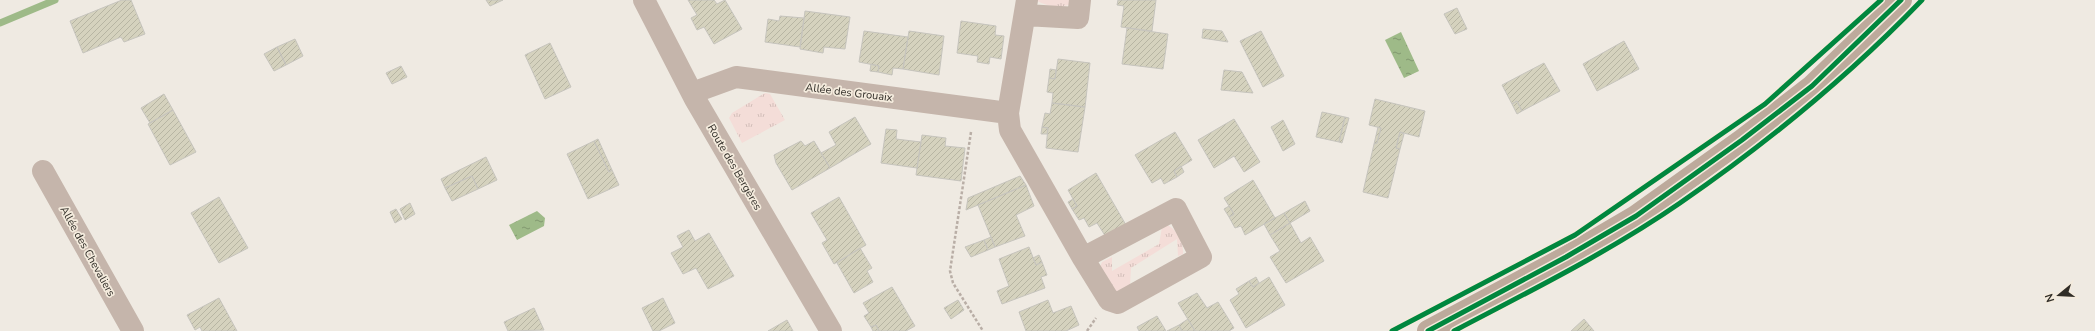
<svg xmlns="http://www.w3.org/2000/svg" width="2095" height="331" viewBox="0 0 2095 331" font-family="'Nunito Sans',sans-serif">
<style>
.grass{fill:url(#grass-tufts)}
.water{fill:url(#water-ripples)}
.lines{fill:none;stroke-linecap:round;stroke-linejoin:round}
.stream{stroke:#9eba88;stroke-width:7}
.building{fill:url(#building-hatch);stroke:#c6c4bd}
.path{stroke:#b9aea6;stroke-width:2.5;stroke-dasharray:3 2;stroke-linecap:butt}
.minor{stroke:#c5b5ab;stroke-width:22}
.primary{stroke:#bdaa9c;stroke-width:22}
.cycleway-casing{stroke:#f4ebdd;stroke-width:8}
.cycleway{stroke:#00873e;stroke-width:5}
.labels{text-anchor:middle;stroke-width:3.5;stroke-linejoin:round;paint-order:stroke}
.street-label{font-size:11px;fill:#302d27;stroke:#f4ebdd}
</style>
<defs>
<pattern id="grass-tufts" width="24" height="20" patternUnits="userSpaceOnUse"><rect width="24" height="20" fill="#f4ddd8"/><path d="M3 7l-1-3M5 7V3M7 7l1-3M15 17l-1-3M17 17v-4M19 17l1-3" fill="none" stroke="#d2beb9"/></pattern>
<pattern id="water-ripples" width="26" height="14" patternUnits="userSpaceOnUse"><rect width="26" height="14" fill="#9eba88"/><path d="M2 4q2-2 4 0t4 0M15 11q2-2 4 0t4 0" fill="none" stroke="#81986f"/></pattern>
<pattern id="building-hatch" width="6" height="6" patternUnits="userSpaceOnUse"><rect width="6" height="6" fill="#d5d2be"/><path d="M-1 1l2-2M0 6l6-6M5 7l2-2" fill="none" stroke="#b7b5a3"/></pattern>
</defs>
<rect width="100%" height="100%" fill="#efeae2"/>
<path class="grass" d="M1036,0H1072L1069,5C1059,8 1044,6 1036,0Z
M765,93L770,94L785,120L742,143L729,118L732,113Z
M1165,224C1177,228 1184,243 1183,254L1178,256L1177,239L1131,268L1130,286L1119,291H1112L1099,269L1102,262L1112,257V271L1159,244L1162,227Z"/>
<path class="water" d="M1401,32L1419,71L1404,78L1385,40Z
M537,211L545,218L544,226L517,240L509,225Z"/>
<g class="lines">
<path class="stream" d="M0,23L55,0"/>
</g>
<path class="building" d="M122,0H131L145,34L124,42L121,37L83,53L70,21Z
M486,0H503L490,6Z
M688,0H714L717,4L725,0L742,29L714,44L704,27L697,30L691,18L697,15Z
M1118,0H1156L1152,31L1121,27L1124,6L1117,5Z
M1457,8L1467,29L1455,34L1444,14Z
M805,11L850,17L845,49L824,47L823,53L800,49Z
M780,16L804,18L800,47L765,42L768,19L779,21Z
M961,21L996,26L995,35L1004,36L1001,59L990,57L989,64L977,62L978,56L957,53Z
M1127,28L1168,34L1163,69L1122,64Z
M1203,29L1222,31L1228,42L1202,38Z
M864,31L908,37L903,69L893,68L892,75L878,72L879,66L859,62Z
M909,31L944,36L939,75L903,69Z
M1261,31L1284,76L1263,87L1240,41Z
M295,39L303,56L286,65L277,47Z
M1624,41L1639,69L1597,91L1583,64Z
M550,43L571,87L545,99L525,55Z
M277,47L286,65L274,71L264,54Z
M1058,59L1090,63L1085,107L1052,103L1053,93L1047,92L1049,78L1055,79Z
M1544,63L1560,91L1522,111L1517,101L1512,104L1502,85Z
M871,64L879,66L878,72L870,71Z
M401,66L407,77L392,84L386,73Z
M1050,69L1056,70L1055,79L1049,78Z
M1224,70L1242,72L1253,93L1221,90Z
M164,94L173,110L150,123L141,108Z
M1375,99L1425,111L1419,137L1400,132L1396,148L1400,149L1388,198L1363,192L1374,144L1377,143L1381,128L1369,125Z
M1517,101L1522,111L1517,114L1512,104Z
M1052,103L1085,107L1078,152L1046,148L1048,128L1042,127L1045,113L1050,114Z
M173,110L196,152L170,165L148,124Z
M1322,112L1345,117L1339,142L1316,137Z
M855,117L871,144L830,168L821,153L836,145L829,132Z
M1345,117L1349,118L1342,143L1339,142Z
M1234,119L1260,162L1244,172L1234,156L1214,168L1198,140Z
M1283,120L1295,144L1283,151L1271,127Z
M1042,127L1048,128L1047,134H1041Z
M1378,127L1381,128L1377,143L1374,144Z
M886,129L897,130L896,139L921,142L917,168L881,163Z
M1175,132L1192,160L1174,171L1177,177L1164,184L1161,178L1152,183L1135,155Z
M1400,132L1404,134L1400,149L1396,148Z
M922,135L946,138L945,146L965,148L961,181L916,175Z
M598,139L612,170L609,172L594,141Z
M594,141L609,172L612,170L619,185L588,199L567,154Z
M801,141L805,146L814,141L830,168L792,190L776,163L774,155Z
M486,157L497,180L478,189L472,176L445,188L441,179Z
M1181,166L1184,172L1177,177L1174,171Z
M1096,173L1126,225L1106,237L1097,223L1089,227L1084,218L1079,220L1072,209L1077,206L1068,190Z
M472,176L478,189L452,201L445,188Z
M1020,176L1026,185L966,210L968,198Z
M1253,180L1275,218L1245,235L1241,226L1235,228L1229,217L1234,214L1224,198Z
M1026,185L1034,206L1016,215L1025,236L995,247L978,205Z
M219,197L248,248L219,263L191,213Z
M839,197L866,245L834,264L822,243L827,240L811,213Z
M1073,199L1077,206L1072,209L1068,202Z
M1305,201L1310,211L1290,223L1284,213Z
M410,203L415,214L405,220L400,209Z
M1229,206L1234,214L1229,217L1224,209Z
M396,209L402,219L395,223L390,212Z
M1284,213L1290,223L1270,235L1264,224Z
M1290,223L1301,243L1310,237L1324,261L1286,283L1270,257L1280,251L1270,235Z
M689,230L695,241L709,233L734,276L708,289L696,268L683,274L671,253L683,247L677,236Z
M991,237L995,247L988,250L984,240Z
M984,240L988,250L971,257L965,247Z
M1029,247L1036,265L1042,262L1047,275L1041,277L1045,288L1002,304L997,291L1009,286L999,259Z
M860,248L872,268L867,271L873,282L854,293L837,263Z
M1039,255L1042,262L1036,265L1033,258Z
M1256,277L1259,283L1253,287L1249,281Z
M1269,277L1285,305L1246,328L1230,300L1239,294L1236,289L1249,281L1253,287Z
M892,287L915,326L906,331H879L876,325L871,327L864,316L869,313L863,303Z
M1197,293L1207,308L1218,302L1234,328L1229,331H1195L1178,303Z
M219,298L237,331H202L200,327L195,330L187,315Z
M663,298L675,323L659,331H653L642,308Z
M958,300L964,310L951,319L944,308Z
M1048,300L1053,313L1071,306L1079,325L1066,331H1026L1019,312Z
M534,308L544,330L508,331L504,322Z
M1157,316L1166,331H1139L1137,327Z
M1188,319L1195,331H1182L1179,325Z
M1584,319L1594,331H1571Z
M787,320L793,331H768Z
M876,325L879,331H873L871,327Z
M1179,325L1182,331H1167Z"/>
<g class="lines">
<path class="path" d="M971,132L950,271L953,283L983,331
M1087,331L1096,318"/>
<path class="minor" d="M644,0L695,99L831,331
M1025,15L1078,18L1080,0
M692,93L736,77L1008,113L1010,130L1083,258L1176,209L1201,257L1118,303L1109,300L1083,258
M1008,113L1027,0
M43,171L133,331"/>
<path class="primary" d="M1428,331L1566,257L1636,216L1742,140L1812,86L1901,0"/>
<g class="cycleway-casing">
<path id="cycleway" d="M1392,331L1575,235L1765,104L1881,0
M1428,331L1566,257L1636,216L1742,140L1812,86L1901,0
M1454,331C1530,291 1609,252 1680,203C1767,143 1849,76 1922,0"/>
</g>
<use href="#cycleway" class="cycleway"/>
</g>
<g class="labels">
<g class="street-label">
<text transform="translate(849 92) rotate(7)" y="4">Allée des Grouaix</text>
<text transform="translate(735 167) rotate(60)" y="4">Route des Bergères</text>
<text transform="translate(88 251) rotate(61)" y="4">Allée des Chevaliers</text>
</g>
</g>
<g transform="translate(2059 295) rotate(252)" stroke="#f4ebdd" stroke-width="3" paint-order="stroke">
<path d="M0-3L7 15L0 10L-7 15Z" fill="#302d27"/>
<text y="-6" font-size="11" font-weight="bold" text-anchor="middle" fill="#302d27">N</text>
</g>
</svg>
